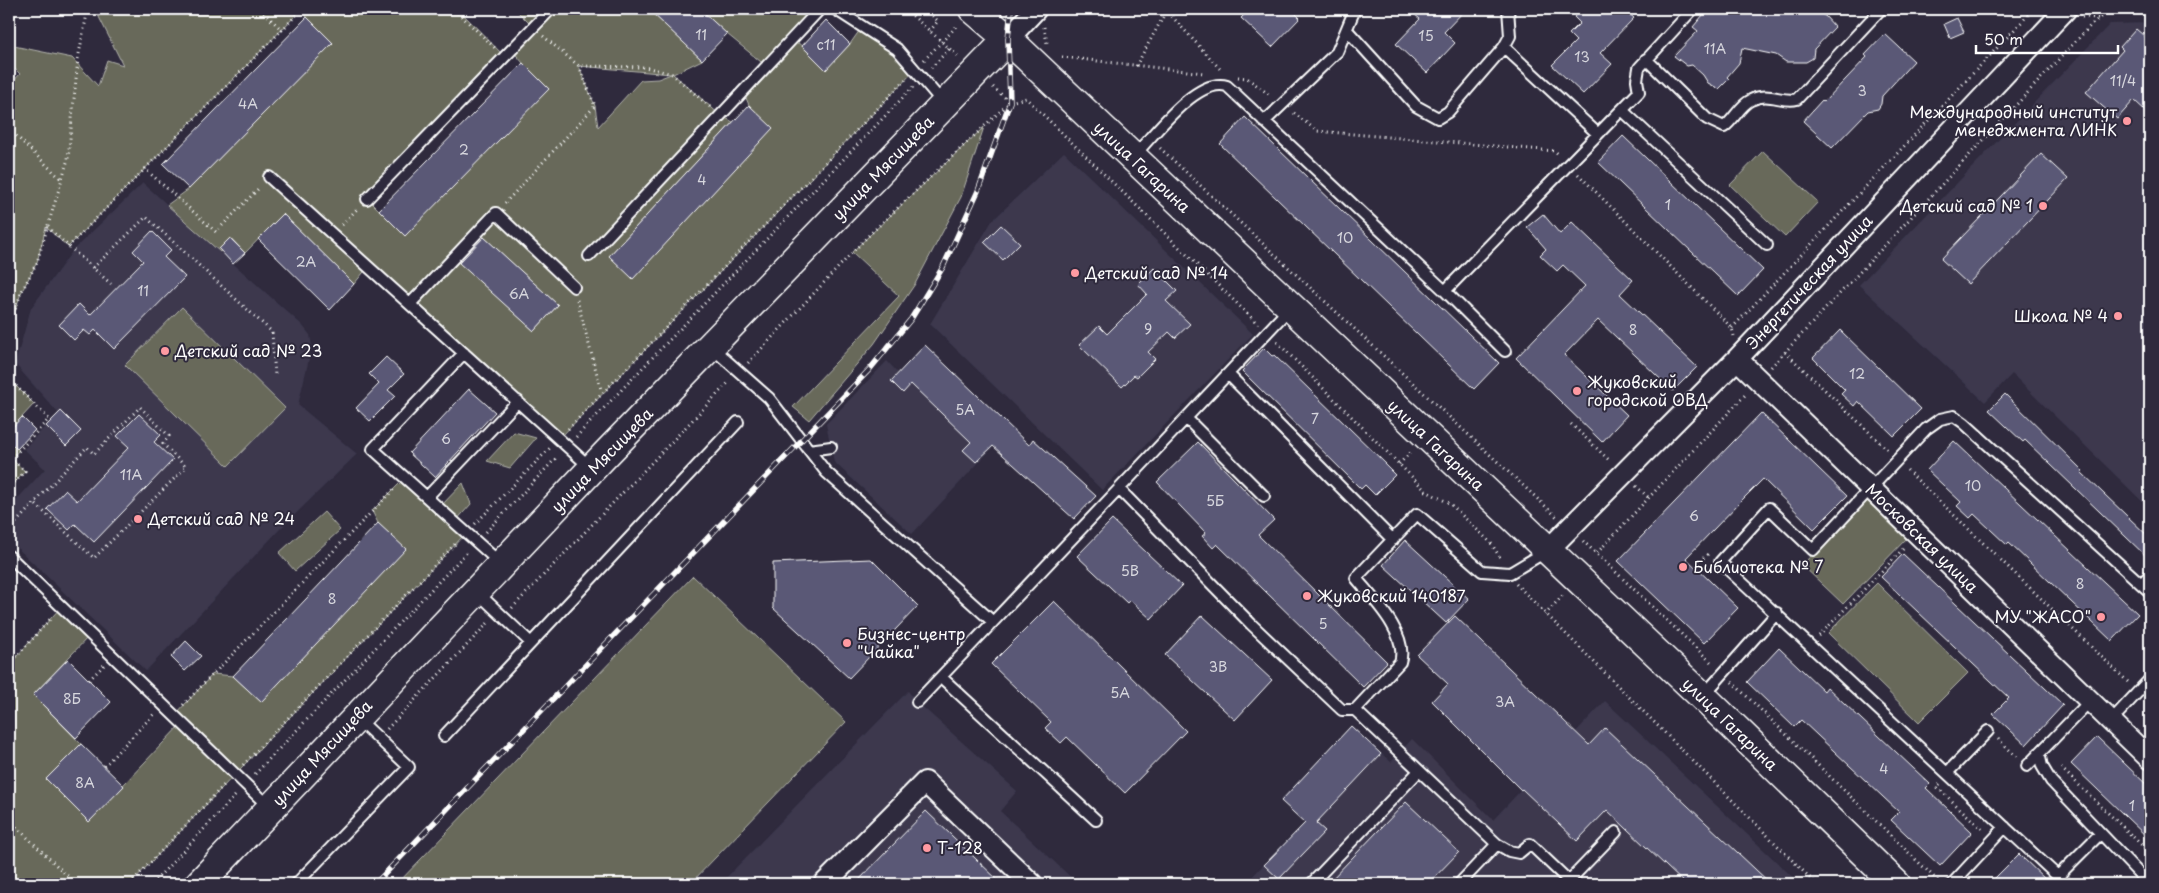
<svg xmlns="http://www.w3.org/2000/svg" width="2159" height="893" viewBox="0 0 2159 893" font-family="'Playpen Sans',sans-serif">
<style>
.built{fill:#3c384e}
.green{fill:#67695a;stroke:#b3b4ac;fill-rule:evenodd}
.building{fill:#5a5976;stroke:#fff}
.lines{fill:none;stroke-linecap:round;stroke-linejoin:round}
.service-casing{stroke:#fff;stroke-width:14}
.minor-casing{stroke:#fff;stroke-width:24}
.secondary-casing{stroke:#fff;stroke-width:31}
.primary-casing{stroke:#fff;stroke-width:31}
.path{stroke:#fff;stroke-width:3;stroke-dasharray:1 4;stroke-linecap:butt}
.service{stroke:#2f2a3d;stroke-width:10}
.minor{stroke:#2f2a3d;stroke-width:20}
.secondary{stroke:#2f2a3d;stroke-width:28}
.primary{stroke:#2f2a3d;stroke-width:28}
.rail-casing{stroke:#fff;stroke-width:5.5}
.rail{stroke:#2f2a3d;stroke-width:4;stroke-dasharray:11;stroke-linecap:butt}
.poi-dot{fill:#ff9aa2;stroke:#2f2a3d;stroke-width:2}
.labels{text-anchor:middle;stroke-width:4;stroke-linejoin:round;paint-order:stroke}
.number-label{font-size:14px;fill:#d6d6dd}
.poi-label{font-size:16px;fill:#fff;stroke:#2f2a3d;text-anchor:start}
.street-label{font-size:16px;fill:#fff;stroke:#2f2a3d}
</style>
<rect width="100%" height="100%" fill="#2f2a3d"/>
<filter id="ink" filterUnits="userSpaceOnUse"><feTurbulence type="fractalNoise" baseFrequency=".02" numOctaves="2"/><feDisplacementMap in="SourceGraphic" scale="10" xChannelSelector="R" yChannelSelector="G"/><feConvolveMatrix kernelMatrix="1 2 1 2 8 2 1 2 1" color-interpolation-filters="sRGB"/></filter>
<g filter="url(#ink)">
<path class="built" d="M2150,23V509L2012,374L1985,402L1859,285L2110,24Z
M1064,152L1253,334L1102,490L930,324L992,221Z
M143,183L302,325L310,335L312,346L298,405L357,454L279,530L146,671L9,540V508L45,469L24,449L58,413L15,364L31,308L74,249Z
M925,345L1011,428L912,534L834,462L826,424L887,361L898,373Z
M908,691L917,702L1017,791L1000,811L1078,884H720Z
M1605,701L1800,884H1245L1305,822L1280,800L1351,727L1391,762L1412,739L1493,820Z"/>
<path class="green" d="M95,9H458L505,57L368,199L405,236L523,63L512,50L533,27L515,9H648L702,60L673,74L720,115L733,122L609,256L633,278L772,128L749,105L743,91L766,66L727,34L700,9H820L793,38L826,69L850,44L862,27L915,70L559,439L368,267L354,284L283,214L245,253L231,238L220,252L167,205L189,189L332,43L307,17L302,9L68,247L46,227L37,262L21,293L9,328V86L20,74L9,63V45L72,58L98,86L107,60L123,65ZM579,66L671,74L658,79L641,80L598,127L595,106ZM480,230L484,237L558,305L534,331L460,263L455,256Z
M984,127L961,197L915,284L874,344L809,420L793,407L899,296L852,252Z
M1763,151L1818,202L1785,237L1730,185Z
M182,307L285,408L228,466L125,365Z
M9,379L34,404L9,431Z
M514,432L536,438L510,468L487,461Z
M9,441L19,450L11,459L25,471L9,489Z
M405,478L439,508L463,483L471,504L455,522L466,533L130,884H20L9,874V665L61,607L90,635L33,695L81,744L46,779L89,821L182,723L175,715L213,674L233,676L261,702L405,549L378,523L372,511Z
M1868,497L1909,536L1843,604L1802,565Z
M324,512L340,530L295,571L279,553Z
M693,576L846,722L690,884H397Z
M1877,583L1968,673L1919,722L1828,633Z"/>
<path class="building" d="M648,9H700L727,34L702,60Z
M1250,9H1291L1300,18L1272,47L1241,18Z
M1408,9H1466L1444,32L1455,43L1427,73L1396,44L1420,19Z
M1581,9H1624L1634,18L1600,53L1612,64L1583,94L1552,65L1576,41L1569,34L1580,23L1574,17Z
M1708,9H1812L1825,16L1835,27L1814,49L1813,58L1806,62H1786L1776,55L1742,48L1739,63L1727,77L1729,79L1719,89L1708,83L1703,75L1692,65L1687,66L1674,56L1698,31L1693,27Z
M307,17L333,43L189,189L163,164Z
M1957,18L1964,32L1950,38L1944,24Z
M826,20L850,44L826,70L802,46Z
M2136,29L2150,41V115L2134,100L2117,119L2086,92L2123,50L2120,47Z
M1885,34L1914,61L1882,96L1881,104L1878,109L1868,111L1832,148L1803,121L1822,100L1824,102L1867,57L1865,55Z
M523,63L549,89L405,236L379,210Z
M749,105L773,128L633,279L609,256Z
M1245,117L1499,363L1474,389L1220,144Z
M1623,136L1763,270L1738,296L1598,162Z
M2041,154L2068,179L1968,284L1941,259Z
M283,214L354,284L330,310L258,239Z
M1543,214L1560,234L1572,222L1633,280L1620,294L1697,367L1673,391L1598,320L1564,355L1627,415L1602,442L1516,358L1585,286L1563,265L1557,271L1540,255L1546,249L1527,227Z
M1001,225L1020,243L1003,260L984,242Z
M152,231L171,250L164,257L185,277L114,349L95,330L90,335L84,330L74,340L59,325L79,304L90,315L143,261L133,251Z
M484,237L558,305L534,331L459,263Z
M230,238L245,253L233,264L219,249Z
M1154,268L1177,291L1166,301L1190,324L1175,338L1169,332L1148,352L1155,359L1137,377L1134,375L1122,387L1079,345L1099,326L1107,334L1147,294L1138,284Z
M1840,330L1921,409L1894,436L1858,401L1854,406L1841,394L1845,390L1813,358Z
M925,345L1029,445L1033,439L1096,496L1074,519L993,446L976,462L963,450L971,442L911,384L903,393L891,381Z
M1264,348L1272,356L1274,355L1386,464L1385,465L1395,475L1375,495L1365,485L1361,489L1242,371Z
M386,357L404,374L388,390L395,396L370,421L356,408L379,384L369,374Z
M469,389L495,412L435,477L409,453Z
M2005,394L2083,471L2081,472L2150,538V560L2025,440L2023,442L1989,410Z
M61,411L81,431L66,446L46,426Z
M1761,413L1847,496L1814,529L1763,479L1740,502L1686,558L1738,608L1704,643L1618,561Z
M139,414L161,435L154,442L173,460L94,542L75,524L69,530L47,509L65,490L77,501L129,447L117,436Z
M22,417L35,430L17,449L9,441V431Z
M1954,441L2138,614L2112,641L2009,543L2007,545L1974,514L1970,518L1957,506L1961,502L1927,470Z
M1198,442L1274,520L1258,535L1387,662L1363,687L1217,544L1213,548L1202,536L1206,533L1157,482Z
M1112,520L1182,586L1151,619L1130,600L1127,603L1077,556Z
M378,523L406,549L261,702L233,676Z
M1405,540L1469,599L1446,623L1383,565Z
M1903,554L2063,705L2026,745L1993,714L2009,698L1881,577Z
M871,559L918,606L849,678L773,608V563Z
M1054,601L1186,731L1125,793L1067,737L1061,743L1045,728L1051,722L991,664Z
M1202,615L1272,680L1235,720L1165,655Z
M1455,616L1589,745L1605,728L1771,884H1685L1607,810L1577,841L1522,789L1521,790L1432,701L1448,684L1417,655Z
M186,641L201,656L185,671L171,657Z
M1779,648L1824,691L1827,687L1930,784L1926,788L1972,832L1940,866L1891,820L1899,812L1801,720L1794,727L1747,682Z
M68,659L111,702L76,738L33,695Z
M1351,726L1381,754L1316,823L1325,831L1279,879L1264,865L1305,823L1281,801Z
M2097,737L2150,788V840L2071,764Z
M81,744L124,786L89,822L46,779Z
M1406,802L1459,852L1428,884H1327Z
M926,811L1002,884H855Z
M2019,854L2050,884H1989Z"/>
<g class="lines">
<g class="service-casing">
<path id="service" d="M835,9L897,49L944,104
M1347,30L1416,106L1438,118L1448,112L1504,47L1510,36L1508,9
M1504,47L1598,134
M1646,59L1707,119L1724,127C1734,120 1740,105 1751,100C1769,91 1782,103 1797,99L1881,9
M1622,110L1767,245
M1264,122L1337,52L1355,9
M1133,157C1153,136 1196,77 1227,86L1445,291L1505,351
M269,177L591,468
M367,199L551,9
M589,256L820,9
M1445,291L1639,92L1637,80L1639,68L1693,9
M410,304L496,213L574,287
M1290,308L1119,489L1251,624L1342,710H1355L1497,844L1509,851L1519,853L1530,844L1572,884
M711,347L769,398L826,472L993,622
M464,353L373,449L500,563
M1228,374L1393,540
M1186,418L1264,496
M809,450L831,447
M427,497L518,401
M9,556L270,808
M2141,584L2150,575
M477,592L531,643
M941,677L1096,820
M1703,696L1777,613
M917,702L1119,489
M1355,710L1400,662C1409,634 1372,598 1356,578L1417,514L1482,571L1510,573L1547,551
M2111,721L2150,679
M444,736L738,422
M2039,753L2042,766L2051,781L2149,884
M2027,766L2090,701
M1947,773L1988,731
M2058,876L2100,834
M296,884L409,767L357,718
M1311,884L1419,771
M1459,884L1497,844
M1566,884L1616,832
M1952,884L2005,827
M2066,884L1720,562L1769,508L1813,550L1926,429L1940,419L1954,416L1964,423L2150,592"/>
</g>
<g class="minor-casing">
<path id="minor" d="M1008,39L1036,9
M1737,359L2150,759
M1548,550L1737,359L2066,9
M824,884L925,782L1032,884"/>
</g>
<g class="secondary-casing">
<path id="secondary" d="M199,884L605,455L1008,39"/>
</g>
<g class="primary-casing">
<path id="primary" d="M973,9L1008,39L1702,696L1896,884"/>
</g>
<path class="path" d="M260,9L282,30L302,9
M454,9L495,48
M905,9L959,57
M925,9L938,21L930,31
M1165,9L1222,71
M2143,9L2150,15
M2082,17L2099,18
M1044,27L1047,43
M543,36L579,66L645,67L672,74L710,107
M1062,57L1204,73
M924,60L958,25
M1136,66L1167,10
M931,68L950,48
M1238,77L1247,78L1271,96
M993,87L1010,102
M1294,113L1317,131L1555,151L1559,155
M9,129L61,179
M1160,148L1557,517
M144,168L216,232L260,187
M1578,174L1732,328L1734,336
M505,203L595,106L579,66
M342,225L358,208
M47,227L111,284
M68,247L282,30
M93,268L146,217L272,332L275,376
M577,300L602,393
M9,328L21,293L37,262L68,159L78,59L88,9
M1732,328L2031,12L2036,13
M1277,342L1426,491L1449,503L1491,543L1501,559
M1785,352L1889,451
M748,363L868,236L1010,102L1026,98L1258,324
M1771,367L2091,25L2110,9
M9,379L49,419L11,459L25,471L9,489
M1571,424L1610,461
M568,429L906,79
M576,437L913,87
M1399,464L1411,452
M1907,470L2128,682
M1636,486L1649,498
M475,524L550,448
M9,530L87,447L94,454L140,407L169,436L163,444L186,467L94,558L34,503
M486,532L558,456
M1583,541L1713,664
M1597,553L1746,394
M1706,565L1701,560L1708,554
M1516,584L1816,884
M512,608L729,382
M1545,615L1563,595
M1819,636L1905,547
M9,665L52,617
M89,680L104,665
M1732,682L1938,881
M183,705L395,488
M387,729L490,621
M1998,739L2017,757
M243,765L457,542
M104,766L154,714
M2061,768L2150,853
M255,774L468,551
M1940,784L1937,787L1984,831
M9,820L76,884
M130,884L225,784
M152,884L237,794"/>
<use href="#service" class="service"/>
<use href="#minor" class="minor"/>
<use href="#secondary" class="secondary"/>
<use href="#primary" class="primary"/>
<g class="rail-casing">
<path id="rail" d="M375,884L870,369L911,319L943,267L978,191L1010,102L1008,39L1011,9"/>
</g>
<use href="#rail" class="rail"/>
</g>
</g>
<g class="poi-dot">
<circle cx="2127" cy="121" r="5"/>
<circle cx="2043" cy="206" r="5"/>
<circle cx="1075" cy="273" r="5"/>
<circle cx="2118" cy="316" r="5"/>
<circle cx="165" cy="351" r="5"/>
<circle cx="1577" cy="391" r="5"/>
<circle cx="138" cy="519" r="5"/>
<circle cx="1683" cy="567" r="5"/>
<circle cx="1307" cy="596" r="5"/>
<circle cx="2101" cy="617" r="5"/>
<circle cx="847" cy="643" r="5"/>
<circle cx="927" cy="848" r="5"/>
</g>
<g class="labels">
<g class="number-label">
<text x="701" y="40">11</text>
<text x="1426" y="41">15</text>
<text x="826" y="50">с11</text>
<text x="1715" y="54">11А</text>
<text x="1582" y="62">13</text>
<text x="2123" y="86">11/4</text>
<text x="1862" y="96">3</text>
<text x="248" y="109">4А</text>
<text x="464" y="155">2</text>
<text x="702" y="185">4</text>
<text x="1668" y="210">1</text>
<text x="1345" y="243">10</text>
<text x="306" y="267">2А</text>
<text x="143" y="296">11</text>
<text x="519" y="299">6А</text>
<text x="1148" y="334">9</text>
<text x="1633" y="335">8</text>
<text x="1857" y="379">12</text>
<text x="965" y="415">5А</text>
<text x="1315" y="424">7</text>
<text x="446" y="444">6</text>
<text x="131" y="480">11А</text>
<text x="1973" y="491">10</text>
<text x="1215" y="506">5Б</text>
<text x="1694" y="521">6</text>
<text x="1130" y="576">5В</text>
<text x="2080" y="589">8</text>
<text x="332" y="604">8</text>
<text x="1323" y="629">5</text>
<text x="1218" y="672">3В</text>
<text x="1120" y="698">5А</text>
<text x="72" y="704">8Б</text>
<text x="1505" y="707">3А</text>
<text x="1884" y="774">4</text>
<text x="85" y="788">8А</text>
<text x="2132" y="811">1</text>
</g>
<g class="poi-label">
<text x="2117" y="118" text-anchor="end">Международный институт<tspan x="2117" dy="18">менеджмента ЛИНК</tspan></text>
<text x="2033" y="212" text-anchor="end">Детский сад № 1</text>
<text x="1085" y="279">Детский сад № 14</text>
<text x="2108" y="322" text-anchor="end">Школа № 4</text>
<text x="175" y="357">Детский сад № 23</text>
<text x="1587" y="388">Жуковский<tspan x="1587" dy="18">городской ОВД</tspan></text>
<text x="148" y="525">Детский сад № 24</text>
<text x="1693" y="573">Библиотека № 7</text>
<text x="1317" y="602">Жуковский 140187</text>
<text x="2091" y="623" text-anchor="end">МУ "ЖАСО"</text>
<text x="857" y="640">Бизнес-центр<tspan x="857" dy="18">"Чайка"</tspan></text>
<text x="937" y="854">Т-128</text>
</g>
<g class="street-label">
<text transform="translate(1142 167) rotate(43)" y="6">улица Гагарина</text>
<text transform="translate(883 168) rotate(-46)" y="6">улица Мясищева</text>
<text transform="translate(1809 282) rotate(-47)" y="6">Энергетическая улица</text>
<text transform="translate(1436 445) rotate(43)" y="6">улица Гагарина</text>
<text transform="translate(602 460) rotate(-46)" y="6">улица Мясищева</text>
<text transform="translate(1922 538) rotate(44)" y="6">Московская улица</text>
<text transform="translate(1730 724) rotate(44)" y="6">улица Гагарина</text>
<text transform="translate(322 753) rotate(-47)" y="6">улица Мясищева</text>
</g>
</g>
<rect width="2159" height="893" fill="none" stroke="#2f2a3d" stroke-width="30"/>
<rect x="15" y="15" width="2129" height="863" fill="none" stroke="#fff" stroke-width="2" filter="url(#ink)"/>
<path d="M1976 45v8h142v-8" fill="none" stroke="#ffffff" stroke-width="2.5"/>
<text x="1984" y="45" font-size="15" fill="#ffffff" stroke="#2f2a3d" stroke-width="4" paint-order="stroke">50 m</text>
</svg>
